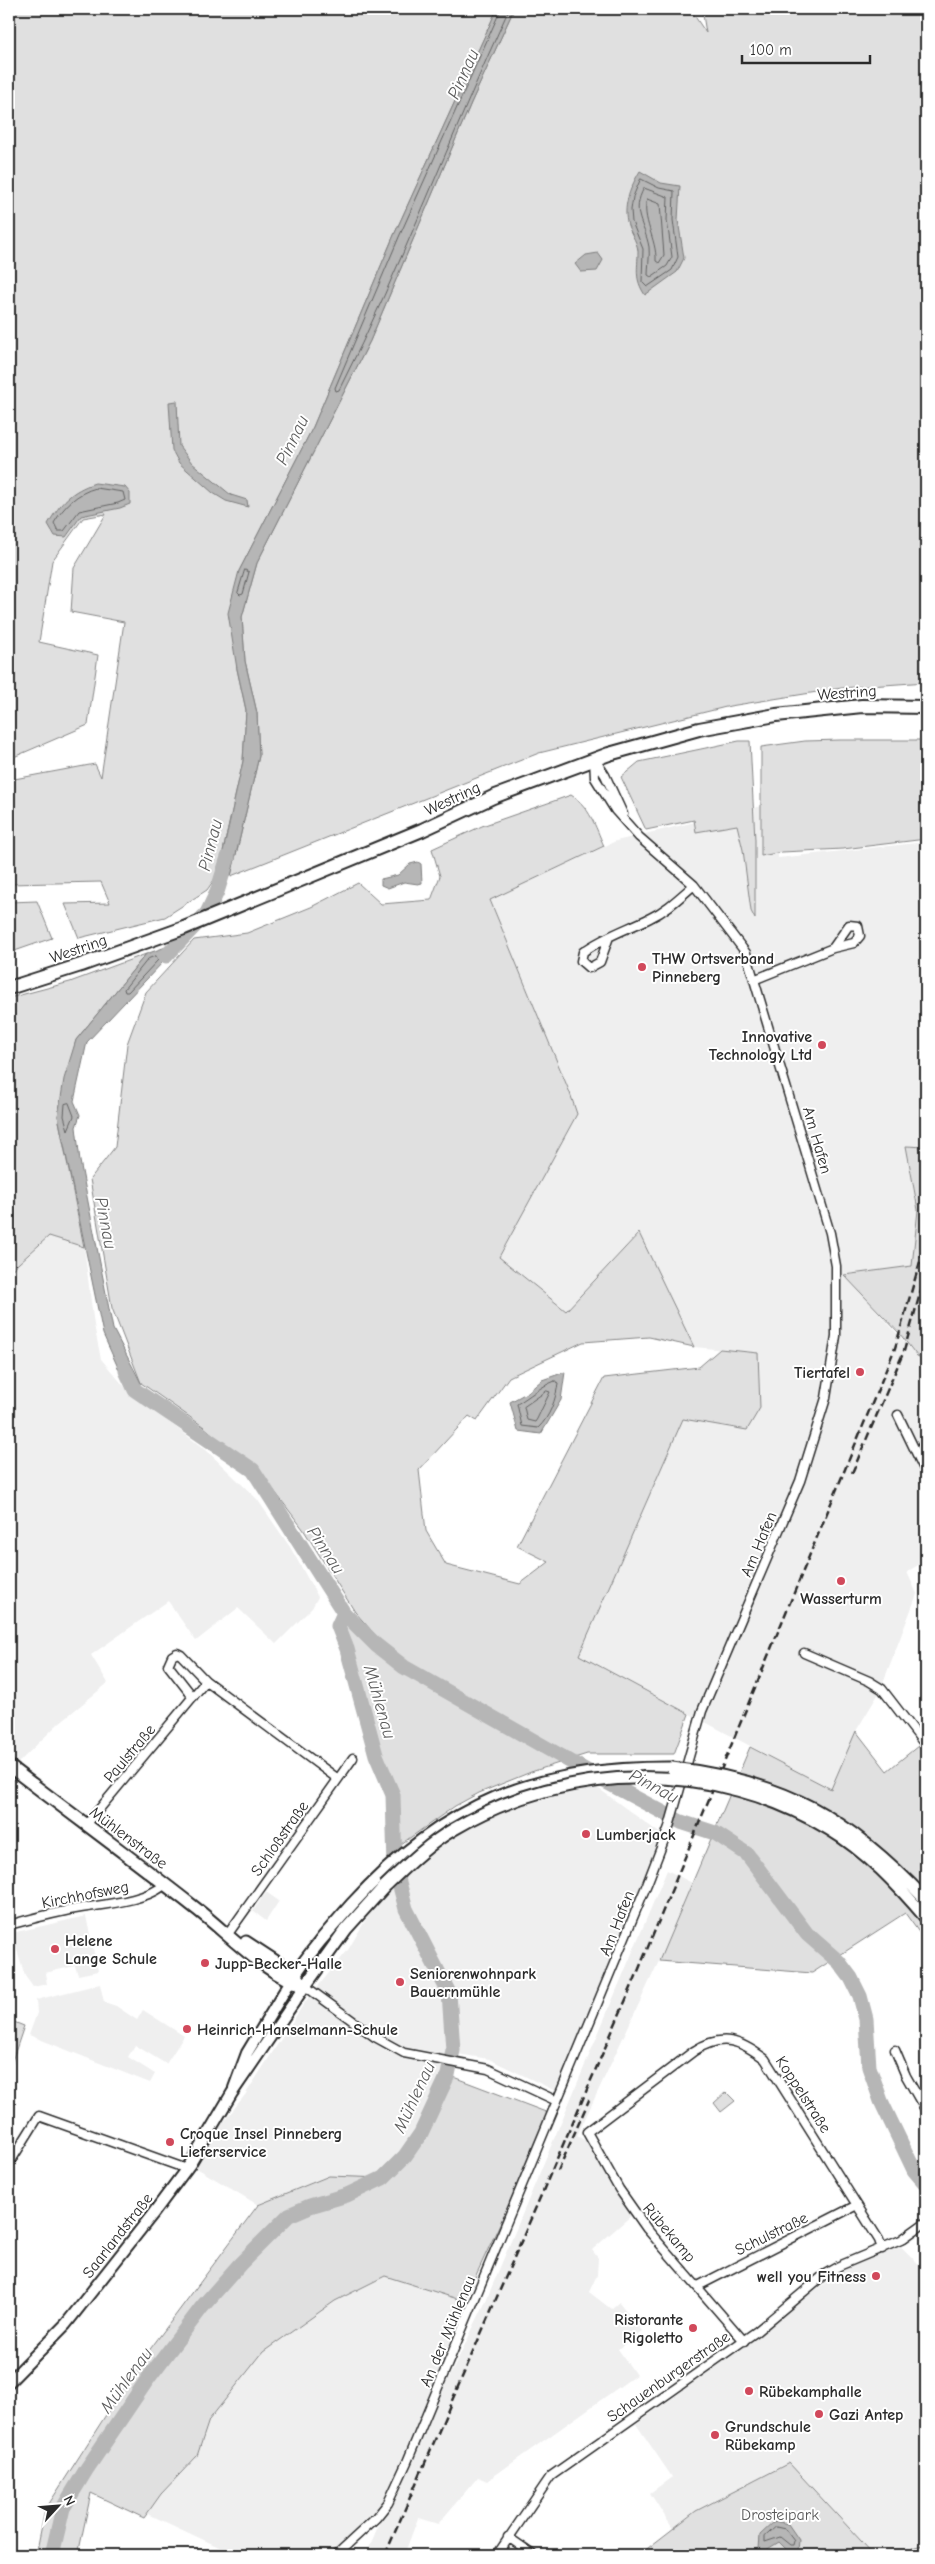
<svg xmlns="http://www.w3.org/2000/svg" width="935" height="2564" viewBox="0 0 935 2564" font-family="'Comic Neue',sans-serif">
<style>
.built{fill:#efefef}
.green{fill:#e0e0e0;stroke:#868686}
.water{fill:#b6b6b6;stroke:#7e7e7e}
.lines{fill:none;stroke-linecap:round;stroke-linejoin:round}
.shore{stroke:#636363;stroke-width:1}
.river{stroke:#b6b6b6;stroke-width:15}
.minor-casing{stroke:#2b2b2b;stroke-width:11}
.tertiary-casing{stroke:#2b2b2b;stroke-width:14}
.secondary-casing{stroke:#2b2b2b;stroke-width:15}
.primary-casing{stroke:#2b2b2b;stroke-width:16}
.minor{stroke:#fff;stroke-width:8}
.tertiary{stroke:#fff;stroke-width:10}
.secondary{stroke:#fff;stroke-width:11}
.primary{stroke:#fff;stroke-width:12}
.rail{stroke:#2b2b2b;stroke-width:2.5;stroke-dasharray:8 4;stroke-linecap:butt}
.secondary-bridge-casing{stroke:#2b2b2b;stroke-width:15;stroke-linecap:butt}
.secondary-bridge{stroke:#fff;stroke-width:11}
.poi-dot{fill:#d1495b;stroke:#fff;stroke-width:2}
.labels{text-anchor:middle;stroke-width:4;stroke-linejoin:round;paint-order:stroke}
.street-label{font-size:16px;fill:#2b2b2b;stroke:#fff}
.poi-label{font-size:16px;font-weight:bold;fill:#2b2b2b;stroke:#fff;text-anchor:start}
.park-label{font-size:16px;fill:#585858;stroke:#fff}
.water-label{font-size:18px;font-style:italic;fill:#5c5c5c;stroke:#fff}
</style>
<rect width="100%" height="100%" fill="#fff"/>
<filter id="ink" filterUnits="userSpaceOnUse"><feTurbulence type="fractalNoise" baseFrequency=".02" numOctaves="2"/><feDisplacementMap in="SourceGraphic" scale="10" xChannelSelector="R" yChannelSelector="G"/><feConvolveMatrix kernelMatrix="1 2 1 2 8 2 1 2 1" color-interpolation-filters="sRGB"/></filter>
<g filter="url(#ink)">
<path class="built" d="M778,802V858L926,842V1147L906,1146L918,1210L912,1266L845,1275L917,1356L926,1360V1560L907,1572L917,1594L879,1693L856,1731L831,1789L579,1655L683,1419L757,1353L694,1347L639,1233L566,1311L499,1257L577,1114L570,1093L490,899L616,841Z
M49,1236L84,1247L94,1325L101,1359L129,1392L206,1450L257,1499L290,1547L318,1597L312,1608L276,1644L238,1608L196,1641L168,1601L91,1655L108,1683L59,1723L17,1764L9,1758V1272Z
M591,1783L665,1837L558,2092L489,2059L445,2052L442,2074L415,2135L383,2178L329,2176L258,2205L190,2164L245,2095L305,2002L348,1950L372,1909L406,1873L433,1849L462,1829L513,1804Z
M667,1870L692,1883L659,1961L577,2136L588,2142L617,2195L633,2214L592,2250L598,2258L597,2275L589,2292L611,2309L619,2302L642,2331L618,2349L636,2375L487,2481L478,2477L438,2524L418,2518L404,2555H366L387,2505L360,2533L328,2555H236L144,2512L197,2456L209,2420L263,2352L335,2301L385,2276L464,2301L409,2460L485,2303Z
M266,1892L279,1901L266,1921L253,1911Z
M86,1916L98,1971L78,1975L75,1966L45,1973L47,1984L33,1987L25,1976L12,1933Z
M100,1984L104,2002L116,2006L137,2020L143,2010L184,2036L166,2064L135,2045L128,2057L155,2074L150,2083L29,2035L37,2013L36,2000Z
M899,2245L926,2271V2555H874L789,2463L696,2511L673,2529L650,2493L672,2477L636,2424L741,2349L812,2292L845,2270Z"/>
<path class="green" d="M9,9H497L394,235L313,427L239,571L237,669L246,710L243,761L218,874L207,890L165,917L79,938L65,904L110,903L101,882L9,884V780L95,764L101,777L124,622L71,612L74,568L106,514L83,518L52,561L39,642L98,655L88,725L9,759Z
M514,9H690L706,33L702,9H926V682L842,688L730,706L539,753L231,876L259,756L257,713L245,661L242,617L257,563L370,341L471,103Z
M840,740H926V839L843,849L782,852L761,856V747L805,741Z
M739,741H750L755,840V919L751,911L743,850L737,825L696,832L694,820L646,830L621,777L639,762Z
M571,795C590,807 595,826 604,846L490,900L570,1093L577,1114L499,1257L566,1311L639,1233L694,1347L649,1337L583,1342L509,1377L477,1421L469,1416L419,1470L426,1531L446,1565L520,1584L549,1562L517,1546L604,1378L699,1367L720,1349L758,1353L760,1408L747,1430L683,1419L579,1655L689,1714L674,1754H587L531,1772L479,1793L455,1806L394,1849L393,1795L376,1755L347,1649L338,1626L344,1613L376,1645L401,1664L355,1612L303,1529L263,1476L204,1427L141,1383L112,1308L90,1179L115,1147L127,1044L146,992L194,940L247,933L311,907L358,883L381,904L431,900L440,876L432,849L482,826Z
M37,901L52,938L9,953V902Z
M146,954L76,1040L58,1116L84,1247L49,1236L9,1272V998L70,982Z
M906,1146L926,1147V1360L917,1356L900,1334L844,1275L912,1266L918,1210Z
M856,1731L887,1771L918,1746L926,1757V1835L919,1848L926,1857V1942L905,1913L812,1973L659,1961L750,1747L831,1789Z
M9,2020L24,2026L10,2067H9Z
M448,2075L551,2114L464,2301L385,2276L335,2301L263,2352L209,2420L197,2456L161,2494L144,2518L91,2493L78,2555H36L45,2510L136,2368L258,2205L329,2176L383,2178L415,2135Z
M726,2092L735,2101L721,2112L714,2103Z
M789,2463L874,2555H639L696,2511Z
M926,2544V2555H916L913,2548Z"/>
<path class="water" d="M497,9H514L471,103L370,341L257,563L242,617L245,661L257,713L259,756L231,876L218,874L243,761L246,710L237,669L228,613L239,571L313,427L394,235Z
M640,171L661,183L680,186L678,220L684,258L677,272L645,295C634,278 638,270 638,251C637,240 629,232 627,222C623,204 631,186 640,171Z
M598,253L603,260L597,271L581,272L575,264L586,255Z
M177,401L179,446L192,463L231,495L247,500L248,507L226,501L213,493L179,463L172,450L169,402Z
M95,483L125,487L130,493V504L120,508L81,516L66,537L55,536L48,524C61,502 71,491 95,483Z
M418,862L421,864L422,883L418,884L404,882L388,888L381,885V879L398,875L410,864Z
M183,941L87,1042L74,1101L80,1115L76,1127L80,1161L113,1329L141,1383L129,1392L103,1334L58,1116L64,1079L76,1040L146,954Z
M565,1372L561,1400L541,1434L518,1431L510,1402L528,1392L542,1380Z
M775,2521L788,2524L799,2540L798,2551L791,2554L779,2542L766,2550L759,2549L760,2535Z"/>
<g class="lines">
<path class="shore" d="M501,9L399,237L335,388L336,391L339,390C402,266 451,135 509,9
M641,179L659,188L674,191L673,220L678,257L672,270L647,287L642,282L643,249L632,222L631,210L633,197Z
M644,188L668,197L667,220L672,257L667,266L651,277L648,275C648,266 650,256 649,247C645,224 630,213 644,188Z
M647,199L660,204L664,255L659,263L656,261C657,239 641,219 647,199Z
M96,488L123,492L125,500L118,503L79,511L64,531H58L54,523C64,506 77,493 96,488Z
M245,570L249,572L243,594L240,595L238,593Z
M156,956L158,960L128,992H125L124,989L148,959Z
M69,1103L74,1116L68,1130L64,1116L65,1104Z
M555,1381L558,1383C556,1399 550,1417 538,1428L522,1426L517,1404C529,1397 541,1386 555,1381Z
M547,1391L550,1392L537,1419L535,1422L527,1420L524,1407Z
M776,2527L785,2529L794,2541L793,2545H790L780,2537L765,2542V2537Z"/>
<path class="river" d="M166,956L207,913L217,892L228,857
M126,1371L135,1390L253,1470L344,1613L376,1645L404,1667L608,1783L681,1822L715,1833L747,1854L807,1934L839,1962L851,1978L860,1996L866,2019L869,2067L881,2101L914,2170L926,2184
M52,2555L63,2508L86,2470L147,2380L202,2307L240,2264L289,2215L310,2206L347,2195L383,2178L405,2156L421,2133L448,2075L453,2050L449,1993L406,1909L395,1867L393,1795L376,1755L347,1649L338,1626L344,1613"/>
<g class="minor-casing">
<path id="minor" d="M594,758L605,775L623,814
M609,937L600,962L589,968L581,961L583,952C603,937 628,929 650,918C667,910 680,897 694,885
M756,979L833,948L854,943L860,936L858,926L849,925L833,948
M898,1415L926,1473
M804,1653L869,1681L882,1689L926,1746
M193,1697L168,1665L172,1656L177,1653L181,1655L206,1681
M86,1825L206,1681L338,1779
M9,1925C27,1920 46,1915 65,1911C91,1905 146,1903 165,1884
M228,1934L353,1758
M305,1986L375,2037L404,2053L488,2069L557,2101
M895,2050L906,2076L926,2111
M9,2164L39,2116L187,2169
M698,2286L857,2205
M744,2341L647,2229L619,2189L587,2132L694,2051C722,2033 740,2040 765,2059L879,2240L882,2249
M508,2537L534,2555
M336,2555L376,2518L388,2503L407,2462L647,1884L669,1827L702,1711L800,1481L826,1398L836,1336V1266L830,1233L746,953L694,885L639,837L615,810L595,778L594,758
M497,2555L551,2476L757,2331L825,2274L839,2266L901,2240L926,2222"/>
</g>
<g class="tertiary-casing">
<path id="tertiary" d="M234,2088L247,2053L290,1982
M9,2382L66,2324L152,2215L190,2164L232,2093L305,1986"/>
</g>
<g class="secondary-casing">
<path id="secondary" d="M9,1766C70,1813 133,1859 194,1907C227,1932 265,1975 305,1986
M246,1942L295,1974L300,1980
M290,1982C308,1954 330,1929 352,1904C444,1803 536,1767 672,1768
M305,1986L346,1929L384,1887"/>
</g>
<g class="primary-casing">
<path id="primary" d="M9,988L81,965L184,928L422,830L493,797L609,754L699,729L776,715L862,706L926,707"/>
</g>
<use href="#minor" class="minor"/>
<use href="#tertiary" class="tertiary"/>
<use href="#secondary" class="secondary"/>
<use href="#primary" class="primary"/>
<path class="rail" d="M852,1473L904,1351L926,1272
M558,2171L589,2100
M385,2555L634,1981L895,1348L926,1241"/>
<g class="secondary-bridge-casing">
<path id="secondary-bridge" d="M672,1768C785,1781 849,1818 926,1900
M384,1887C406,1866 428,1844 454,1829C569,1761 715,1760 829,1829C866,1851 898,1885 926,1918"/>
</g>
<use href="#secondary-bridge" class="secondary-bridge"/>
</g>
</g>
<g class="poi-dot">
<circle cx="642" cy="967" r="5"/>
<circle cx="822" cy="1045" r="5"/>
<circle cx="860" cy="1372" r="5"/>
<circle cx="841" cy="1581" r="5"/>
<circle cx="586" cy="1834" r="5"/>
<circle cx="55" cy="1949" r="5"/>
<circle cx="205" cy="1963" r="5"/>
<circle cx="400" cy="1982" r="5"/>
<circle cx="187" cy="2029" r="5"/>
<circle cx="170" cy="2142" r="5"/>
<circle cx="876" cy="2276" r="5"/>
<circle cx="693" cy="2328" r="5"/>
<circle cx="749" cy="2391" r="5"/>
<circle cx="819" cy="2414" r="5"/>
<circle cx="715" cy="2435" r="5"/>
</g>
<g class="labels">
<g class="street-label">
<text transform="translate(847 692) rotate(-4)" y="6">Westring</text>
<text transform="translate(452 798) rotate(-25)" y="6">Westring</text>
<text transform="translate(78 948) rotate(-19)" y="6">Westring</text>
<text transform="translate(818 1140) rotate(74)" y="6">Am Hafen</text>
<text transform="translate(758 1544) rotate(-67)" y="6">Am Hafen</text>
<text transform="translate(129 1753) rotate(-50)" y="6">Paulstraße</text>
<text transform="translate(129 1837) rotate(37)" y="6">Mühlenstraße</text>
<text transform="translate(279 1838) rotate(-55)" y="6">Schloßstraße</text>
<text transform="translate(85 1894) rotate(-11)" y="6">Kirchhofsweg</text>
<text transform="translate(616 1923) rotate(-68)" y="6">Am Hafen</text>
<text transform="translate(804 2094) rotate(57)" y="6">Koppelstraße</text>
<text transform="translate(670 2232) rotate(50)" y="6">Rübekamp</text>
<text transform="translate(771 2233) rotate(-26)" y="6">Schulstraße</text>
<text transform="translate(117 2235) rotate(-52)" y="6">Saarlandstraße</text>
<text transform="translate(447 2331) rotate(-67)" y="6">An der Mühlenau</text>
<text transform="translate(668 2376) rotate(-35)" y="6">Schauenburgerstraße</text>
</g>
<g class="poi-label">
<text x="652" y="964">THW Ortsverband<tspan x="652" dy="18">Pinneberg</tspan></text>
<text x="812" y="1042" text-anchor="end">Innovative<tspan x="812" dy="18">Technology Ltd</tspan></text>
<text x="850" y="1378" text-anchor="end">Tiertafel</text>
<text x="841" y="1604" text-anchor="middle">Wasserturm</text>
<text x="596" y="1840">Lumberjack</text>
<text x="65" y="1946">Helene<tspan x="65" dy="18">Lange Schule</tspan></text>
<text x="215" y="1969">Jupp-Becker-Halle</text>
<text x="410" y="1979">Seniorenwohnpark<tspan x="410" dy="18">Bauernmühle</tspan></text>
<text x="197" y="2035">Heinrich-Hanselmann-Schule</text>
<text x="180" y="2139">Croque Insel Pinneberg<tspan x="180" dy="18">Lieferservice</tspan></text>
<text x="866" y="2282" text-anchor="end">well you Fitness</text>
<text x="683" y="2325" text-anchor="end">Ristorante<tspan x="683" dy="18">Rigoletto</tspan></text>
<text x="759" y="2397">Rübekamphalle</text>
<text x="829" y="2420">Gazi Antep</text>
<text x="725" y="2432">Grundschule<tspan x="725" dy="18">Rübekamp</tspan></text>
</g>
<g class="park-label">
<text x="780" y="2520">Drosteipark</text>
</g>
<g class="water-label">
<text transform="translate(463 74) rotate(-66)" y="6">Pinnau</text>
<text transform="translate(292 440) rotate(-64)" y="6">Pinnau</text>
<text transform="translate(210 845) rotate(-76)" y="6">Pinnau</text>
<text transform="translate(106 1223) rotate(79)" y="6">Pinnau</text>
<text transform="translate(326 1550) rotate(57)" y="6">Pinnau</text>
<text transform="translate(380 1702) rotate(74)" y="6">Mühlenau</text>
<text transform="translate(654 1786) rotate(28)" y="6">Pinnau</text>
<text transform="translate(414 2097) rotate(-65)" y="6">Mühlenau</text>
<text transform="translate(126 2380) rotate(-54)" y="6">Mühlenau</text>
</g>
</g>
<rect width="935" height="2564" fill="none" stroke="#fff" stroke-width="30"/>
<rect x="15" y="15" width="905" height="2534" fill="none" stroke="#2b2b2b" stroke-width="2" filter="url(#ink)"/>
<g transform="translate(58 2506) rotate(64)" stroke="#ffffff" stroke-width="4" paint-order="stroke">
<path d="M0-4L9 19L0 12L-9 19Z" fill="#2b2b2b"/>
<text y="-8" font-size="14" font-weight="bold" text-anchor="middle" fill="#2b2b2b">N</text>
</g>
<path d="M742 55v8h128v-8" fill="none" stroke="#2b2b2b" stroke-width="2.5"/>
<text x="750" y="55" font-size="15" fill="#2b2b2b" stroke="#ffffff" stroke-width="4" paint-order="stroke">100 m</text>
</svg>
